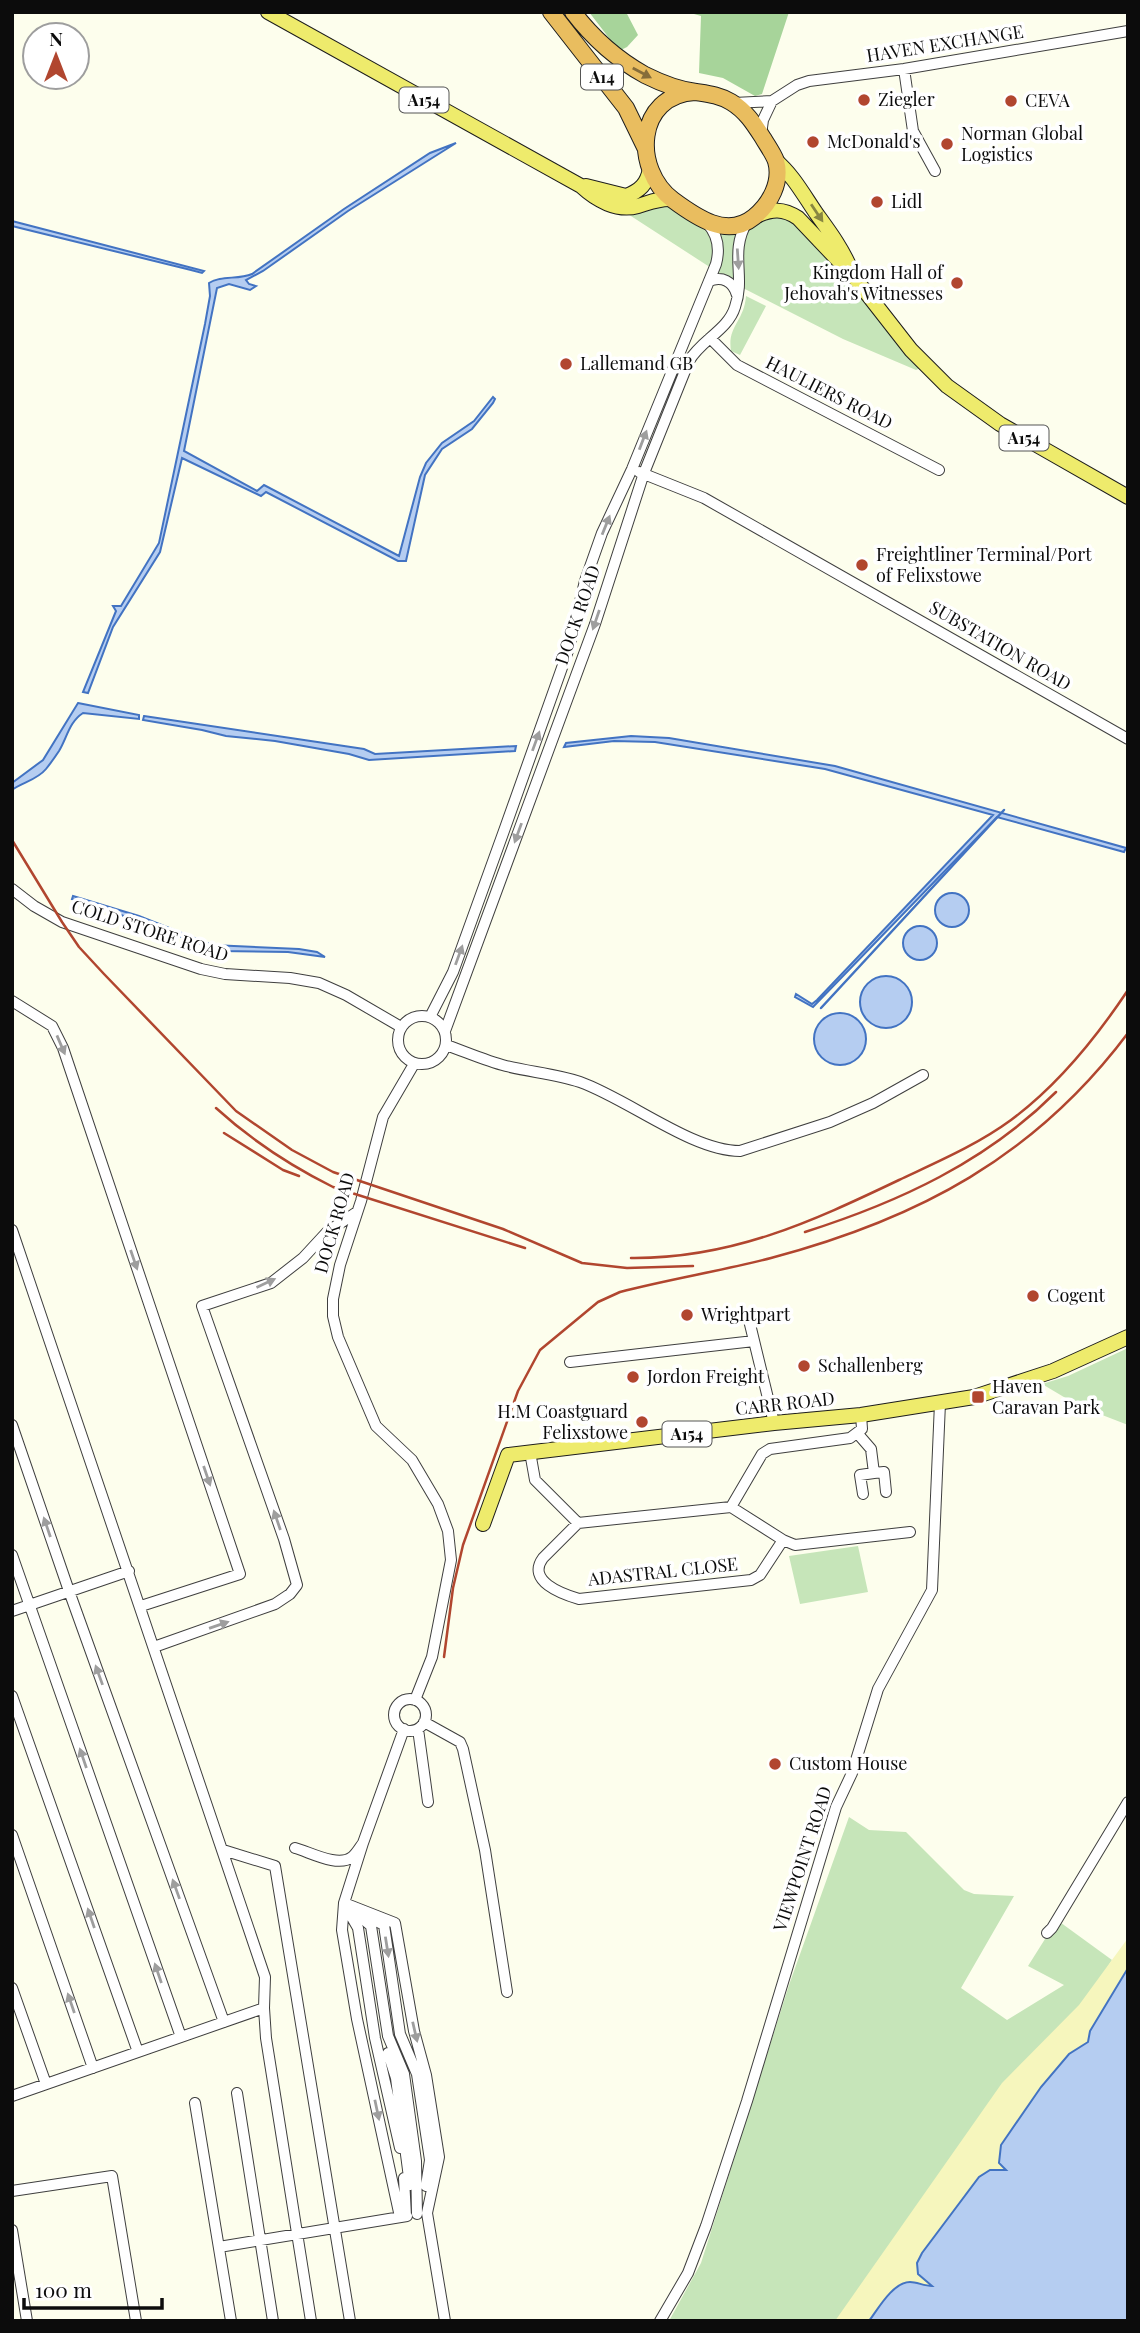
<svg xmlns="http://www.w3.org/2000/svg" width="1140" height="2333" viewBox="0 0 1140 2333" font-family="'Playfair Display',serif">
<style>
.green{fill:#c6e5b9}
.forest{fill:#a7d49a}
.sand{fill:#f6f6bd}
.water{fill:#b5cdf1;stroke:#4273c2;stroke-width:2}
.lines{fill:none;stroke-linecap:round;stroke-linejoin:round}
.stream{stroke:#4273c2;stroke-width:2.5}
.minor-casing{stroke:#3f3f3f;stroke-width:12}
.major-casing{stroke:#1d1d1d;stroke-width:16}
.highway-casing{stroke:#1d1d1d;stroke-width:18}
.minor{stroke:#fff;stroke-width:10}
.major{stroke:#eeeb6c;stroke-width:14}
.highway{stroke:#e9bd5f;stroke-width:16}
.rail{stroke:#b1462f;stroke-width:2.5}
.oneway{fill:#866d3a}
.oneway2{fill:#888741}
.oneway3{fill:#9e9e9e}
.poi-dot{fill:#b1462f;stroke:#fff;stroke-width:2.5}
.labels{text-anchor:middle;stroke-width:7;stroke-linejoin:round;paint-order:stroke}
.shield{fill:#fff;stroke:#555;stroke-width:2}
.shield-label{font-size:16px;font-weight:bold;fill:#0c0c0c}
.street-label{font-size:18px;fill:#0c0c0c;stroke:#fff}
.poi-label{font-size:18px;fill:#0c0c0c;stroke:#fff;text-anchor:start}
</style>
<rect width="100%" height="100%" fill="#fdfeed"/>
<path class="green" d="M659,199L718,226L786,211L925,366L916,370L843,339L739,286L617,207Z
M746,296L766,306L740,355L731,351C727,326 744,322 746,296Z
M1128,1348V1425L1079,1406L1042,1384L1068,1376Z
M858,1546L868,1592L800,1604L789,1556Z
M849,1817L869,1830L906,1832L964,1890L974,1894L1014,1896L961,1988L1007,2020L1064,1985L1028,1966L1057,1920L1112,1960L880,2321H669L701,2263L789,1985Z"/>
<path class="forest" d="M589,12H626L638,35L627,47L619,51Z
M687,12H789L762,94L755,96L723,78L699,73L701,16Z"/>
<path class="sand" d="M1128,1938V2022L914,2321H835L1002,2083L1079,2005Z"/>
<path class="water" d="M456,143L348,211L263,271L246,280L249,284L256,286L250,290L229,284L217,288L184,451L257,491L264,485L399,556L420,477L426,463L442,443L474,421L493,397L495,399L493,403L472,429L442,449L425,475L406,561H398L266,492L261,496L182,458L160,552L113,627L88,693L83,692L116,611L113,606H121L159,543L205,324L210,296L209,283C221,275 238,280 252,274L344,209L430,153Z
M12,221L204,271L202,273L191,270L20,228L12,226Z
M78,703L139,715V719L83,713C69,722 67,738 59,751C55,757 50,764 46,769C37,780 23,782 12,790V783L43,760Z
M144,716L364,749L375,754L516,746L515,751L369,760L349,754L275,741L226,736L202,730L143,720Z
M631,736L669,738L835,766L1126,848L1124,852L997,817L813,1007L795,997L796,994L812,1004L817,1000L993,815L825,769L655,742L614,741L564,747L566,743Z
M935 910a17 17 0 1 1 34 0a17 17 0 1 1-34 0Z
M73,896L139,916L212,945L299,949L317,952L325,957L288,952L219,951L121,915L72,899Z
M903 943a17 17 0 1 1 34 0a17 17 0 1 1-34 0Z
M860 1002a26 26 0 1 1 52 0a26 26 0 1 1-52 0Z
M814 1039a26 26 0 1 1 52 0a26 26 0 1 1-52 0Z
M1128,1968V2321H869C878,2309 893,2282 910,2282C917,2282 924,2286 932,2286L918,2274L917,2263L922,2253L979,2177L990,2170H1006L999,2163L1001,2145L1041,2087L1069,2054L1088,2042L1090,2031Z"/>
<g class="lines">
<path class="stream" d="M821,1008L1004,810"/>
<g class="minor-casing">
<path id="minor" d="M904,69L913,131L935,171
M734,103L772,101L797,85L809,81L904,69L1128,31
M761,135L763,120L772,101
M709,281C722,276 733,281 737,295
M710,338L737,365L939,470
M639,472L704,498L1128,739
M12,889L34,906L62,922L201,969L225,974L290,978L319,983L346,995L401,1027
M12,1001L52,1026L63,1048L240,1574L141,1606
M398 1040a24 24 0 1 1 48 0a24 24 0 1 1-48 0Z
M430,1017L453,972L505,828L569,648L585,581L602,533L632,469L716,264C720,249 718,235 707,223
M445,1031L595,624L644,473L689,361C701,340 728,330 735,307C746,276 729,253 747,222
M446,1045C466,1052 486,1061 506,1066C530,1072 556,1074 580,1082C628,1099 692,1151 740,1151L830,1122L873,1103L923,1075
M414,1064L383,1117L361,1201L340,1265L333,1299V1316L338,1337L376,1426L412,1460L438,1504L448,1531L451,1560L432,1657L415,1700
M12,1230L265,1977L264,2008L12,2096
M748,1316L774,1423
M570,1362L754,1341
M12,1425L69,1591L224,2022
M858,1434L871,1449L874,1473L884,1472L886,1492
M530,1452L535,1480L578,1523
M863,1494L860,1475L874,1473
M731,1507L783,1540L760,1575L751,1580L579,1599C562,1594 526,1581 543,1558L578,1523Z
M731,1507L762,1454L770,1449L850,1438L862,1429L861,1415
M783,1540L795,1545L910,1532
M12,1555L181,2037
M12,1611L129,1571
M154,1647L275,1604L290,1594L297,1585L284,1539L202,1306L271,1283L303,1258L327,1232L357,1212
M12,1696L138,2052
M394 1715a16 16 0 1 1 32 0a16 16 0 1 1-32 0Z
M424,1722L460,1742L463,1749L485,1850L507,1992
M418,1729L428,1802
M12,1835L93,2068
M363,1843L344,1903L342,1930L357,2019L400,2217
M295,1848C310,1852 338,1868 352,1857C356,1854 360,1847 363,1843L404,1729
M223,1850L275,1866L350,2321
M344,1903L395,1923L414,2031L426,2075L439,2157L427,2213L445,2321
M347,1909L358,1928L375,2038L400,2148
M351,1909L371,1926L388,2036L404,2074L416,2161L417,2214
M374,1920L384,1925L400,2034L417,2074L430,2160L426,2186
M1047,1933L1052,1928L1128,1802
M12,1988L46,2084
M264,2008L266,2038L311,2321
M388,2053L396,2078L410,2185
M237,2093L273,2321
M195,2103L231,2321
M404,2178L406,2216
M12,2191L112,2176L136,2321
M12,2230L27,2321
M219,2247L407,2216
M660,2321L688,2273L706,2226L747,2101L836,1807L852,1773L878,1689L932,1590L940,1403"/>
</g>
<g class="major-casing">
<path id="major" d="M268,12L581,186C596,200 617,212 638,206C651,202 660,198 672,199
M775,160C793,175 803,194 816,213C829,231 842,248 851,270
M586,186L626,196C640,191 647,184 650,169
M756,216C772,209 783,208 798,218L854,277L911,350L947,386L1000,424L1128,497
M483,1524L508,1455L774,1423L861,1415L974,1397L1053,1371L1128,1337"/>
</g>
<g class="highway-casing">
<path id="highway" d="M551,12L626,108L645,147
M573,12C592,37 618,60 645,75C659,82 680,90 696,92C709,94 719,95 731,102C746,111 754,124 763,138C767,145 773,153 776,161C782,182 770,204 754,217C727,239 696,217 673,200C632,169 636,95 695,92"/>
</g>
<use href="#minor" class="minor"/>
<use href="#major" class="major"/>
<use href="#highway" class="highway"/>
<path class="rail" d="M12,840L62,922L79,947L104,974L236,1111L292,1150L333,1172L503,1229L582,1263L627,1268L693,1266
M216,1108C250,1139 291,1166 333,1187L525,1248
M224,1133L283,1170L299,1176
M805,1232C899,1202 986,1162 1056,1092
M631,1258C731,1259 811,1222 899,1180C937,1162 977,1145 1011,1120C1057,1086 1096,1038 1128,990
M444,1657L453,1588L463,1545L518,1391L540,1350L598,1302L620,1292C670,1279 721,1271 771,1258C918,1219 1035,1157 1128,1033"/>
</g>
<defs><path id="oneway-solid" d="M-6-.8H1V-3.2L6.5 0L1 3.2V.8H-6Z" transform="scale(1.75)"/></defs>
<use class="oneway" href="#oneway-solid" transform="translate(642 73) rotate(28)"/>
<use class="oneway2" href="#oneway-solid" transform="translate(817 213) rotate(56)"/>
<g class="oneway3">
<use href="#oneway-solid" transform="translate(738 259) rotate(86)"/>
<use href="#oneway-solid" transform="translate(643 440) rotate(-69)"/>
<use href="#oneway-solid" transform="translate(606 525) rotate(-68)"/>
<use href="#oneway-solid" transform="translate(596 620) rotate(109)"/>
<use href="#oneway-solid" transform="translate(536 741) rotate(-70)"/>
<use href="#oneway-solid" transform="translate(518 833) rotate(110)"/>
<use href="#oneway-solid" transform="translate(459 955) rotate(-70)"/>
<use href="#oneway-solid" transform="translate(61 1045) rotate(67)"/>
<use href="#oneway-solid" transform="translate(134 1260) rotate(71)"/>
<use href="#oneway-solid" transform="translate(266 1283) rotate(-25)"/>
<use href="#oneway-solid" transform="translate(207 1476) rotate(71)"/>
<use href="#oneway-solid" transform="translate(277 1520) rotate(-109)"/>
<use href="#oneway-solid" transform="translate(47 1527) rotate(-109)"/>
<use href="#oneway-solid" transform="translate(219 1625) rotate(-19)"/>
<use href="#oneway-solid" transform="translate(99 1675) rotate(-110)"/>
<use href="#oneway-solid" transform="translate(83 1758) rotate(-109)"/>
<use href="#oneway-solid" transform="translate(176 1889) rotate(-110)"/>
<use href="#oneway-solid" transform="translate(91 1918) rotate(-109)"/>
<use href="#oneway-solid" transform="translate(387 1947) rotate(81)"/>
<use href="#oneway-solid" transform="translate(158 1973) rotate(-109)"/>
<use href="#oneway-solid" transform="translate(71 2003) rotate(-109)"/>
<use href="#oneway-solid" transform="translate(415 2032) rotate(77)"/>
<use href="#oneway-solid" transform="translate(377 2110) rotate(78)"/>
</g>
<g class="poi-dot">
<circle cx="864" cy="100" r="7"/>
<circle cx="1011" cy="101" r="7"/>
<circle cx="813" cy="142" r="7"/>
<circle cx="947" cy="144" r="7"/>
<circle cx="877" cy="202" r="7"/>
<circle cx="957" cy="283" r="7"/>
<circle cx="566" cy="364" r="7"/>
<circle cx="862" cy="565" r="7"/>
<circle cx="1033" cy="1296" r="7"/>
<circle cx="687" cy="1315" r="7"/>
<circle cx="804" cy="1366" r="7"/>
<circle cx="633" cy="1377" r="7"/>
<rect x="971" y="1390" width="14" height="14" rx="3.5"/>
<circle cx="642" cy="1422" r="7"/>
<circle cx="775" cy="1764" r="7"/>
</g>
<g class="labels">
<g class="shield">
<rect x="581" y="64.5" width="42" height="25" rx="5"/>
<rect x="399.5" y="87.5" width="49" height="25" rx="5"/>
<rect x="999.5" y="425.5" width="49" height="25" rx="5"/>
<rect x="662.5" y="1421.5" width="49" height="25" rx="5"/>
</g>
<g class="shield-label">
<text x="602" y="83">A14</text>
<text x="424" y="106">A154</text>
<text x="1024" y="444">A154</text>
<text x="687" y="1440">A154</text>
</g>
<g class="street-label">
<text transform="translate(945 44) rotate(-9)" y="6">HAVEN EXCHANGE</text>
<text transform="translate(829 393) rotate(27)" y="6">HAULIERS ROAD</text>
<text transform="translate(578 615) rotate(-71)" y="6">DOCK ROAD</text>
<text transform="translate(1000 646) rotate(30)" y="6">SUBSTATION ROAD</text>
<text transform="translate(150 931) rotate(18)" y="6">COLD STORE ROAD</text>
<text transform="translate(335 1223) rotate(-74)" y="6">DOCK ROAD</text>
<text transform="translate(785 1404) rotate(-6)" y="6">CARR ROAD</text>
<text transform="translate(663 1572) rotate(-6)" y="6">ADASTRAL CLOSE</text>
<text transform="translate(803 1859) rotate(-72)" y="6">VIEWPOINT ROAD</text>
</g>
<g class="poi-label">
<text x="878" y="106">Ziegler</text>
<text x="1025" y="107">CEVA</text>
<text x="961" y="140">Norman Global<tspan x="961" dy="21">Logistics</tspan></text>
<text x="827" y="148">McDonald's</text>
<text x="891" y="208">Lidl</text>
<text x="943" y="279" text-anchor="end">Kingdom Hall of<tspan x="943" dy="21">Jehovah's Witnesses</tspan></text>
<text x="580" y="370">Lallemand GB</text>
<text x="876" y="561">Freightliner Terminal/Port<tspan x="876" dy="21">of Felixstowe</tspan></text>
<text x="1047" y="1302">Cogent</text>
<text x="701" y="1321">Wrightpart</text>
<text x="818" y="1372">Schallenberg</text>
<text x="647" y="1383">Jordon Freight</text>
<text x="992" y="1393">Haven<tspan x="992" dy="21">Caravan Park</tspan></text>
<text x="628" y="1418" text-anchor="end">H.M Coastguard<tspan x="628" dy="21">Felixstowe</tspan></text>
<text x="789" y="1770">Custom House</text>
</g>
</g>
<rect width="1140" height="2333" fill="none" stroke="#0c0c0c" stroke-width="28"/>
<g transform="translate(56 56)"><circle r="33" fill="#ffffff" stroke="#9e9e9e" stroke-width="2"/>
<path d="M0-5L12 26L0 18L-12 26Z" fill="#b1462f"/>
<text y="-10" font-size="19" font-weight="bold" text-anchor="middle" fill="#0c0c0c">N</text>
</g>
<path d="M24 2298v10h138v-10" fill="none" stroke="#0c0c0c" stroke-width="3.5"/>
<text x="35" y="2298" font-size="21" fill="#0c0c0c" stroke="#ffffff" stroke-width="5" paint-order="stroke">100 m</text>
</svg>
